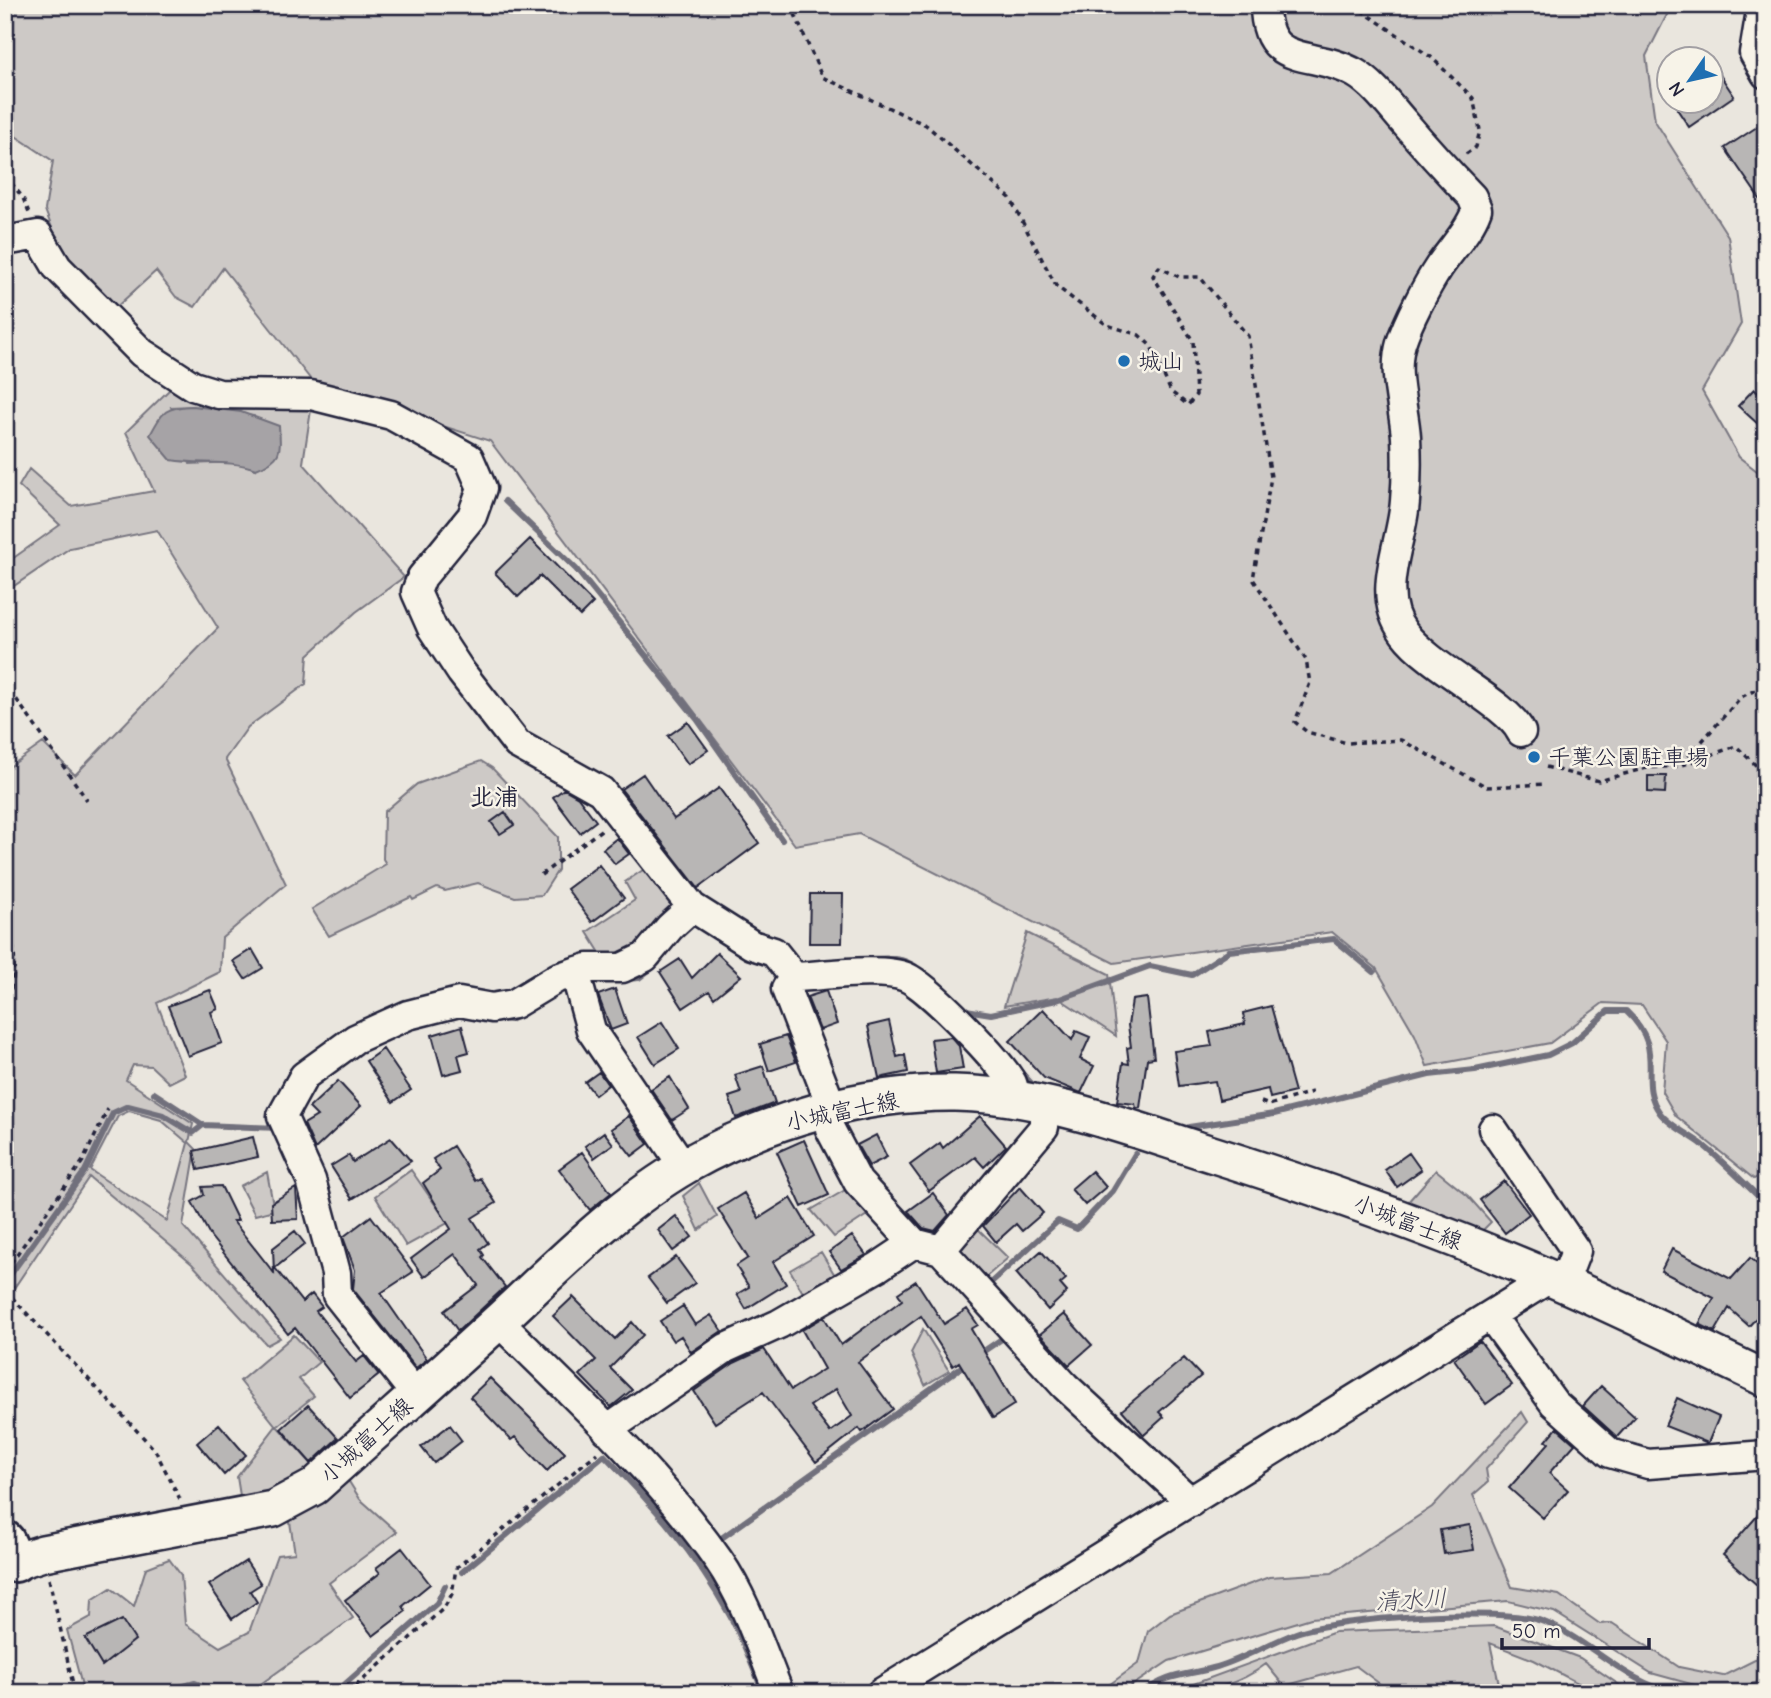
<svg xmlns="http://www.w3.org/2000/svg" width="1771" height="1698" viewBox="0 0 1771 1698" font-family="'Comic Neue','Klee One',sans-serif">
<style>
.green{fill:#cdc9c6;stroke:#787680;stroke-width:2;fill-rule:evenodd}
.water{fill:#a6a3a6;stroke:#716f7b;stroke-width:2}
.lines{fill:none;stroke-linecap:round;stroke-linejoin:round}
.stream{stroke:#716f7b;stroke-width:6}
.building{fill:#b8b6b5;stroke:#22223b;stroke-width:2;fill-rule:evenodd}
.minor-casing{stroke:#22223b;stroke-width:33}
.major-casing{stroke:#22223b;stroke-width:40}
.highway-casing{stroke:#22223b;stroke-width:44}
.path{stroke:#22223b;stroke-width:3.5;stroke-dasharray:5 5;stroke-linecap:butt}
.minor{stroke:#f7f3e8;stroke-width:28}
.major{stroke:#f7f3e8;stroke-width:35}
.highway{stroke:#f7f3e8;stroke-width:38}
.poi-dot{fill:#1f6fb2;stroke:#f7f3e8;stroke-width:2.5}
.labels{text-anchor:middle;stroke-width:5;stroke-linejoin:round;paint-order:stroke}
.poi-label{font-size:23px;fill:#22223b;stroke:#f7f3e8;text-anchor:start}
.street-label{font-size:23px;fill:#22223b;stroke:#f7f3e8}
.neighbourhood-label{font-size:24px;font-weight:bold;fill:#22223b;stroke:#f7f3e8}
.water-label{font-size:24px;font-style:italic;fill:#504f60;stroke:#f7f3e8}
</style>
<rect width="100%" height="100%" fill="#eae6de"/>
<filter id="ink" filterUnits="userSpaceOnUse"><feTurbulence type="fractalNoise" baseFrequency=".0143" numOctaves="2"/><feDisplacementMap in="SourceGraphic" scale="14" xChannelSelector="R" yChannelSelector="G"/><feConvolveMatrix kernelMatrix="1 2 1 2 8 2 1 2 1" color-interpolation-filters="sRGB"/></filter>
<g filter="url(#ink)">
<path class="green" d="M5,5H1469L1473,10L1507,11L1506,5H1672L1646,56L1655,121L1728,236L1741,324L1702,391L1739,457L1766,478V1172L1754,1179L1676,1116L1662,1092L1666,1041L1642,1005L1603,1003L1550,1043L1427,1066L1415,1035L1376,968L1332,932L1114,963L859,834L795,845L490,441L315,385L223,268L195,307L176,297L156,271L113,310L62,253L45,210L53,161L5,129Z
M171,388L306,403L311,410L303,463L404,577L356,612L308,655L306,684L248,727L225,759L286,884L222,938L220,972L157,1003L185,1075L169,1083L151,1066L133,1065L126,1080L193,1124L189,1142L196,1149L183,1226L280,1338L267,1345L192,1264L89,1177L14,1288L5,1281V770L43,743L75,775L218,628L157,530L70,548L5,592V564L60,525L19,486L29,469L71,506L154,491L126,432ZM193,406L254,416L256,469L236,462L190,464L171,407ZM129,1111L161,1120L188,1143L167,1221L90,1170L118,1116Z
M481,761L492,768L558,837V870L542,895L515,897L478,883L445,891L437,888L413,900L411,897L329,936L312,909L386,864L383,859L384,812L417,784Z
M649,866L683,908L633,955L602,956L587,932L635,900L625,882Z
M1027,933L1109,974L1116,1036L1057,997L1004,1006Z
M411,1170L448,1223L406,1246L375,1196Z
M1436,1170L1468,1196L1491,1222L1477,1236L1407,1203Z
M267,1172L274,1210L255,1215L240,1186Z
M699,1183L717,1217L699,1230L683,1196Z
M852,1186L873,1211L834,1237L811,1210Z
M973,1224L1008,1258L980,1282L953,1250Z
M821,1252L839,1282L806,1298L790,1270Z
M923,1329L949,1371L925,1385L911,1353Z
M294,1335L319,1362L299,1379L314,1396L277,1426L318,1471L282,1493L241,1502L237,1477L276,1426L240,1381Z
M1522,1412L1528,1422L1486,1469L1488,1482L1473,1495L1512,1587L1559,1595L1600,1624L1612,1623L1679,1667L1723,1676L1761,1657L1766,1650V1670L1756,1683L1720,1692L1651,1673L1554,1612L1508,1601L1311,1618L1169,1661L1121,1693H1098L1139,1663L1148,1631L1170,1614L1269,1577L1332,1573L1432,1507Z
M348,1480L360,1499L397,1532L329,1583L353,1618L248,1693H218L195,1686L172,1693H84L67,1630L91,1617L92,1600L111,1588L134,1606L146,1568L169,1559L181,1575L185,1624L220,1647L249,1632L277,1555L295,1553L289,1516Z
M1494,1626L1580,1658L1631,1693H1597L1534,1660L1490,1643L1501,1693H1392L1356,1666L1284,1686L1266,1664C1239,1685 1203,1693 1169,1693L1335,1632Z"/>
<path class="water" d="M193,406L241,412L279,426C281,452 282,459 256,469C228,459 200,465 171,460L150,435C163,411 165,407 193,406Z"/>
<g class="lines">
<path class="stream" d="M505,501L576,569L697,719L782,840
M874,959C895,957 910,959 924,974
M625,979L639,978L658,963
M960,1009L991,1014L1057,1000L1150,966L1192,975L1229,951L1334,939L1374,972
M499,1019L510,1020L521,1014
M1018,1069L1031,1083
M154,1093L203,1125L279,1128
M1189,1127L1274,1114L1429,1075L1475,1070L1548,1055L1572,1043L1608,1011H1626C1669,1051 1635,1079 1660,1113C1670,1126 1690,1135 1703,1145C1725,1163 1745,1184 1766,1204
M10,1275L85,1171L113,1113L128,1106L163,1115L193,1133L203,1125
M986,1287L1058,1221L1077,1229L1113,1191L1135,1154
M978,1355L1006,1336
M723,1537L967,1363
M462,1572L604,1455C652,1503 696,1554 729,1614C743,1639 752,1667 764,1693
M158,1693L195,1683L222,1693
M335,1693L437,1603L445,1586
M1143,1693C1169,1673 1184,1676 1213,1668C1241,1661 1268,1643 1296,1633C1337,1618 1505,1606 1544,1622C1590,1640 1625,1683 1675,1693"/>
</g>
<path class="building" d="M1712,63L1734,96L1689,127L1677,109L1688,102H1712Z
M1766,121V208L1725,148Z
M1754,389L1766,400V416L1758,424L1738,406Z
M530,539L593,603L580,616L540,576L518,597L495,573Z
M688,722L708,750L688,764L668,736Z
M643,774L674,819L719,788L759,843L698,888L621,789Z
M1648,776H1666L1665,793L1648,792Z
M564,789L578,797L596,821L580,833L553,797Z
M505,812L514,825L500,834L491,822Z
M617,838L629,854L615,864L603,849Z
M599,865L624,898L592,922L567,889Z
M810,894H843L842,943H809Z
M252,949L263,968L245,979L233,961Z
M717,953L741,976L714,998L709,991L683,1008L660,972L680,959L692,978Z
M615,989L627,1024L611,1030L598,995Z
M210,990L218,1009L211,1012L222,1043L188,1056L168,1006Z
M826,991L837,1024L820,1030L807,997Z
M1147,998L1154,1058L1147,1059L1140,1108H1136L1135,1104L1117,1102L1123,1063L1129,1064L1127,1048L1131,1047L1128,1025L1132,1000Z
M1271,1006L1295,1092L1270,1098L1268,1089L1219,1100L1215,1081L1179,1086L1174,1051L1212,1046L1209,1032L1245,1024L1243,1013Z
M1043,1009L1072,1040L1076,1031L1090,1037L1080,1059L1094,1066L1081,1093L1044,1078L1010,1041Z
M889,1021L897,1057L905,1055L908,1072L879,1078L868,1026Z
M662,1022L679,1049L655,1064L638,1037Z
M462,1026L469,1052L458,1055L462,1070L443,1075L432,1035Z
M786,1036L796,1062L769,1071L760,1044Z
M951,1037L959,1046L963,1069L936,1073L931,1039Z
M383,1049L411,1090L393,1102L366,1061Z
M763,1066L775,1103L736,1118L729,1097L741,1093L735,1075Z
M599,1072L608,1085L595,1095L585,1082Z
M670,1077L689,1109L672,1120L651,1089Z
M338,1081L361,1106L315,1149L304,1124L317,1116L309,1108Z
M629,1116L648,1144L632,1156L611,1129Z
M980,1116L1006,1146L984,1167L975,1157L929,1191L910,1165L940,1143L943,1148Z
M604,1132L613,1144L594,1158L585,1146Z
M876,1135L887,1157L869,1166L857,1145Z
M253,1137L258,1157L198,1170L194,1151Z
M391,1138L411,1161L352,1199L331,1166L349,1155L353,1162Z
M804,1140L829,1195L802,1207L777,1152Z
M453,1146L475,1181L480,1178L496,1203L472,1218L488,1243L480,1249L484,1255L482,1257L505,1287L458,1331L444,1311L478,1285L455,1254L424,1277L411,1259L451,1229L423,1183L440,1170L433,1159Z
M582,1152L611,1193L590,1210L559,1169Z
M1409,1153L1421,1170L1397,1187L1385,1170Z
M1092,1171L1106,1187L1085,1205L1071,1189Z
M1504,1181L1529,1214L1505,1233L1480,1200Z
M221,1186L238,1221H233L274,1273L273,1248L295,1231L305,1244L275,1268L302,1302L312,1294L322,1307L316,1311L356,1362L364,1356L379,1375L350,1398L295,1328L288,1334L211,1237L192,1202L204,1195L202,1187Z
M1020,1187L1043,1213L1022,1231L1016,1224L996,1242L983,1226Z
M296,1188L298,1219L272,1220L271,1203Z
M744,1193L759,1218L791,1198L814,1236L773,1262L786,1284L746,1309L737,1294L749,1287L736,1266L748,1258L718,1209Z
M933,1193L949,1215L935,1231L923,1228L908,1211Z
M371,1216L413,1272L381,1293L427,1359L416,1368L353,1289L355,1270L343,1237Z
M676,1216L692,1237L673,1251L658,1230Z
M852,1236L866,1255L841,1269L829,1252Z
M1672,1249L1731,1279L1750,1258L1766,1272V1307L1749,1326L1729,1308L1715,1332L1699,1324L1714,1298L1661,1271Z
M1041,1251L1066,1279L1060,1284L1067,1292L1048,1310L1016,1273Z
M676,1257L695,1283L667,1303L648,1278Z
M916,1281L944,1324L967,1309L978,1325L971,1329L1015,1404L993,1418L959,1362L953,1366L921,1316L858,1362L893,1409L862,1432L859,1428L816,1462L763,1392L715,1423L694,1391L734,1363L764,1349L791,1390L824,1369L802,1330L824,1317L841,1345L902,1300L898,1293ZM836,1389L852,1416L830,1432L810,1406Z
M573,1297L615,1339L632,1322L643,1335L610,1368L632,1390L611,1407L580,1375L596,1360L553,1316Z
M683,1306L695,1325L711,1315L722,1331L691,1352L681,1336L673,1341L660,1321Z
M1064,1314L1092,1345L1069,1365L1040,1334Z
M1480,1341L1512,1385L1486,1404L1454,1359Z
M1184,1358L1201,1376L1159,1412L1164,1417L1144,1435L1122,1410Z
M490,1378L565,1453L547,1471L515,1437L511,1440L470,1397Z
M1601,1386L1635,1417L1617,1437L1583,1406Z
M1677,1398L1719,1417L1708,1443L1665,1426Z
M308,1405L338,1438L311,1463L281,1429Z
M219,1424L246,1455L224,1475L197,1443Z
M450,1425L462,1441L434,1463L421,1447Z
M1557,1428L1575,1444L1549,1473L1568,1490L1543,1518L1509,1488L1549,1443L1546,1441Z
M1766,1506V1593L1723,1555Z
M1470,1525L1474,1550L1444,1554L1440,1530Z
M402,1548L430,1584L403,1606L406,1611L373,1636L345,1600L380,1573L376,1568Z
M246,1561L261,1584L250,1591L257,1602L232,1619L209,1585Z
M122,1620L135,1640L102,1666L85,1638Z"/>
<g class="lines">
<g class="minor-casing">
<path id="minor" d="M1265,5C1265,70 1313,49 1355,73C1374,84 1390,106 1404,122C1426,148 1449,173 1472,197L1477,209C1469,231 1452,248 1439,267C1427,285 1408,321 1401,343C1392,374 1404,406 1406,437C1407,458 1407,480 1405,501C1402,546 1374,593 1404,633C1430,668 1507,703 1521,732
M1762,5L1754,53L1766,74
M5,241L38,235L57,267L142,353L193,386L219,394L311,395L391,415L469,458L482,488L472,516L422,577L416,592L432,628L461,672L517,744L601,791L692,907L752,945L774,952L794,977
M575,972L591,1030L684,1167
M794,977C821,976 882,967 906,977C929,987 1000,1061 1012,1083C1014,1088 1015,1094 1016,1099
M794,977L786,989L832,1108
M830,1129L858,1182L914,1243
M941,1250L1044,1127L1045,1104
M1491,1316L1554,1403L1610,1453L1648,1464L1766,1455
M498,1321C575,1397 657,1472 719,1561C746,1600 761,1649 779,1693
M416,1395L337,1295L336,1273L311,1180L282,1116L304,1076L355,1039L408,1015L459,1002L492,1008L514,1004L557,978L575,972L588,968H622L645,957L670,927L692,907
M607,1430L726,1348L779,1324L878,1267L914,1243L941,1250L1065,1386L1191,1502
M881,1693L1550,1278L1568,1272L1576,1251L1493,1129"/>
</g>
<g class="major-casing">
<path id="major" d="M5,1565L43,1553L273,1509L314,1487C377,1430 441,1374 504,1316C561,1263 619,1204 687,1165C767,1120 863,1092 955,1093C1041,1095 1121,1125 1202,1151C1320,1188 1436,1229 1550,1278C1622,1309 1694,1345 1766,1379"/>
</g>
<g class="highway-casing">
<path id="highway" d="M5,1541L15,1562"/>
</g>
<path class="path" d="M791,5L822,77L926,125L1010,198L1056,286L1107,325L1139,335L1151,346L1171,392L1188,405L1196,395L1193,341L1153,276L1159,267L1179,277H1200L1248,336L1271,477L1253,579L1306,660L1310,683L1295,722L1307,732L1347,743L1401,740L1487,787L1545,784
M1353,5L1431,57L1473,98L1480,130L1476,147L1463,156
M5,175L23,198L29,213
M5,683L87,800
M1682,764L1741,697L1766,685
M1546,767L1599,781L1646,768L1680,766L1736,746L1766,775
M541,875L601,830
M5,916C18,952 17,973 5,1009
M1261,1102L1269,1105L1312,1092
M5,1271L83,1161L108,1109
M5,1290L155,1450L180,1499
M49,1579L75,1693
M348,1693L444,1608L452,1594L456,1568L597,1453"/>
<use href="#minor" class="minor"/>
<use href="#major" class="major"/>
<use href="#highway" class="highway"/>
</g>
</g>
<g class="poi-dot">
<circle cx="1124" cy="361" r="7"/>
<circle cx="1534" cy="757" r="7"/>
</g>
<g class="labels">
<g class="poi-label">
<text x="1138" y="369">城山</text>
<text x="1548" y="765">千葉公園駐車場</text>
</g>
<g class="street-label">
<text transform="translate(842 1111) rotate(-12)" y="8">小城富士線</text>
<text transform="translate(1408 1222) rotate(21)" y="8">小城富士線</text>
<text transform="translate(366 1440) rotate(-42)" y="8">小城富士線</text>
</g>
<g class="neighbourhood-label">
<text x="494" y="805">北浦</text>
</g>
<g class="water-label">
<text transform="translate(1411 1600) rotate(-3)" y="8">清水川</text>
</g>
</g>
<rect width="1771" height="1698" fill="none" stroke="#f7f3e8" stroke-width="28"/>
<rect x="14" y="14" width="1743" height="1670" fill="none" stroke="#22223b" stroke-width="2.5" filter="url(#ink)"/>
<g transform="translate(1690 80) rotate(236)"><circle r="33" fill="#f7f3e8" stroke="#a29fa3" stroke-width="2"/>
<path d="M0-5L12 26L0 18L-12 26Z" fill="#1f6fb2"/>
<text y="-10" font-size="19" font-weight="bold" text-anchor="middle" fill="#22223b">N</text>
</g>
<path d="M1502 1638v10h147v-10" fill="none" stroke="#22223b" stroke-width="3.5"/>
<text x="1512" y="1638" font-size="21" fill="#22223b" stroke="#f7f3e8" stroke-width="5" paint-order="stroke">50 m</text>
</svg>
